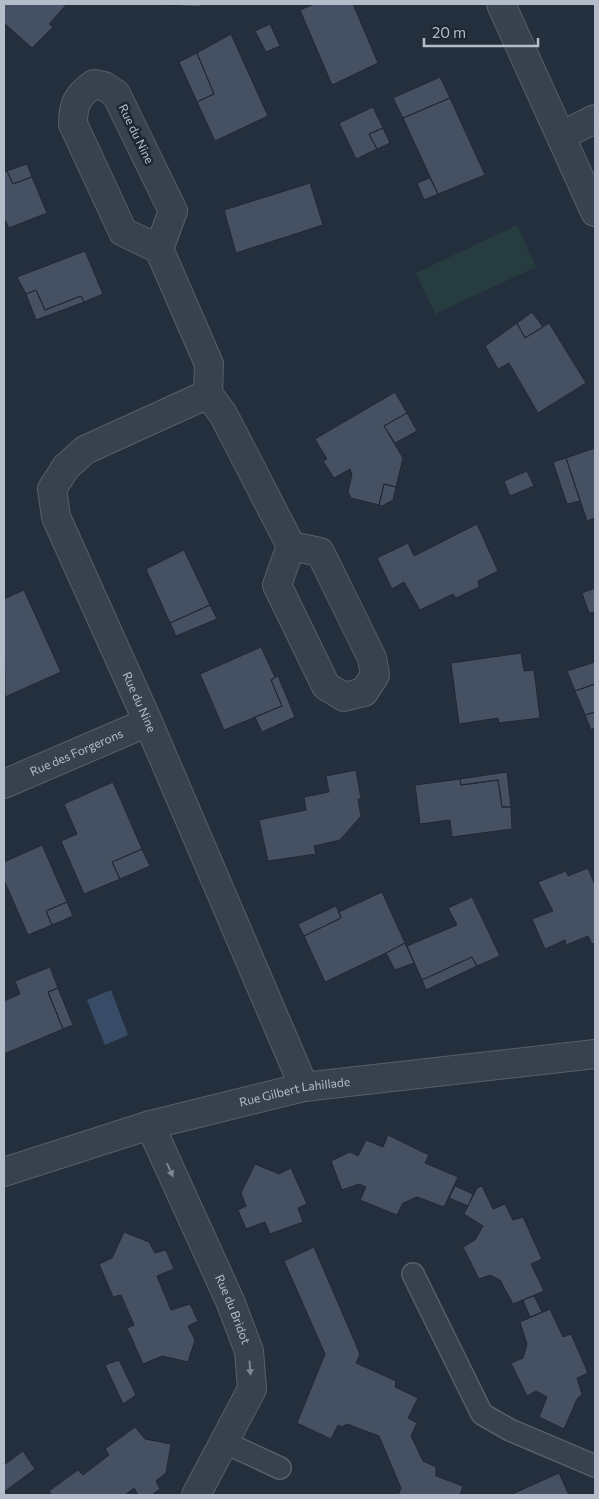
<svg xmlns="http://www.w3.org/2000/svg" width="599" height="1499" viewBox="0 0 599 1499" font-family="Commissioner,sans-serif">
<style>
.green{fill:#263c3f}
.water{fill:#394c67}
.building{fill:#455162;stroke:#1f2835}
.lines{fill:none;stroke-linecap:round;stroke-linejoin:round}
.lane-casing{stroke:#565f6c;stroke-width:24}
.street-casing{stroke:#565f6c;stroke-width:30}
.lane{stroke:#38414e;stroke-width:21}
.street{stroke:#38414e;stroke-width:28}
.oneway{fill:#7c8592}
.labels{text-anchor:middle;stroke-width:5;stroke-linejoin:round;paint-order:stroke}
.street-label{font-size:12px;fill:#b4bcc9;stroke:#1d2633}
</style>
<rect width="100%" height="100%" fill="#242f3e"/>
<path class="green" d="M517,225L536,267L435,314L416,273Z"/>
<path class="water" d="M111,990L128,1035L105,1045L87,1000Z"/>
<path class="building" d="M4,4H67L49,24L53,27L32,48L4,23Z
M150,4H201V7Z
M314,4H353L378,63L332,85L300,10Z
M270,24L280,46L266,52L255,31Z
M231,34L268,116L215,141L197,102L214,94L197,53Z
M197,53L214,94L197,102L179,62Z
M440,77L450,98L403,118L393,98Z
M450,98L485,175L438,194L403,118Z
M373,107L383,128L369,134L377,149L356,159L339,123Z
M383,128L390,143L377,149L369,134Z
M27,164L32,177L13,184L7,171Z
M7,171L13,184L32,177L47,213L9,228L4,218V172Z
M430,178L438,194L424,200L417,183Z
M310,183L323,225L236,253L224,210Z
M85,251L103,294L84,302L81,296L45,310L36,290L26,294L17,277Z
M36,290L45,310L81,296L84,302L36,320L26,294Z
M532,312L543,327L525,338L517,323Z
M517,323L525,338L549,323L586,383L538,413L509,363L498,369L485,346Z
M395,392L407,413L384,426L403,458L396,487L384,484L379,505L351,498L348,492L352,474L350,469L334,478L323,461L327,459L315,439Z
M407,413L417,431L395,443L384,426Z
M595,448V518L587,521L566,458Z
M566,458L580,501L567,504L553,462Z
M527,471L534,486L510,496L504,481Z
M384,484L396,487L393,500L382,506L379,505Z
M477,524L498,571L478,581L479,587L456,598L453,594L420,610L404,582L392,589L377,558L408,543L414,556Z
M184,550L210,605L170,623L146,569Z
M595,588V612L589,613L582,593Z
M24,590L61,672L5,697L4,599Z
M210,605L217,619L176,636L170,623Z
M261,647L275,677L271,680L282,706L224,730L200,674Z
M521,653L524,671L534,670L540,718L499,723L498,718L459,724L451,663Z
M595,662V684L575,691L567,671Z
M278,676L295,717L262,732L255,717L282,706L271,680Z
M595,684V712L585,715L575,691Z
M595,712V728L591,730L585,715Z
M356,770L361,799H358L361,816L340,840L314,846L316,854L268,861L259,820L306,810L304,797L329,792L326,776Z
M507,772L511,807H502L498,780L461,785L460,779Z
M460,779L461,785L498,780L502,807H511L512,829L452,837L450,820L420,824L415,785Z
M113,782L142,849L112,862L120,879L84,894L61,841L77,834L64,804Z
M42,845L67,902L46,911L52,925L28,935L4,880V862Z
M142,849L150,866L120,879L112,862Z
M588,868L595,885V943L592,944L588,936L566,945L565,940L545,949L532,919L553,911L538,882L566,871L568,876Z
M382,892L405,943L386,953L325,982L304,936L341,918L339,912Z
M472,897L500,956L477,966L472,957L422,980L407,946L457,925L448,908Z
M67,902L73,916L52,925L46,911Z
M336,906L341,918L304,936L298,924Z
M405,943L414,963L395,970L386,953Z
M472,957L477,966L426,990L422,980Z
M50,967L58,988L48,992L63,1029L4,1054V1001L20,994L15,981Z
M58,988L73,1025L63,1029L48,992Z
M388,1135L429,1155L425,1163L458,1177L444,1207L417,1197L403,1203L397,1215L360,1200L366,1187L359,1184L342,1190L331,1161L350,1152L358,1156L366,1140L383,1147Z
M255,1164L279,1174L291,1168L307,1204L298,1208L303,1222L270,1234L265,1222L246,1229L238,1210L246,1206L241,1193Z
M455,1186L473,1194L468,1206L449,1198Z
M482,1186L493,1209L505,1204L513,1220L523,1217L542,1259L531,1264L544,1291L513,1304L500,1280L490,1275L479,1279L463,1247L475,1240L483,1226L464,1214L477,1188Z
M124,1232L149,1242L155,1253L166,1250L174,1269L157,1276L171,1310L190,1304L198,1321L188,1326L195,1340L188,1362L162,1356L143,1364L127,1328L134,1325L121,1295L113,1297L99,1264L112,1258Z
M314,1247L360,1354L356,1363L396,1381L395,1387L418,1398L408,1418L417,1423L411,1436L423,1461L436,1467V1476L463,1486L460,1495H398L401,1488L379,1436L347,1424L342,1427L338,1425L331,1439L297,1423L325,1354L284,1261Z
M534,1296L542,1312L530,1317L523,1300Z
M550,1309L563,1337L571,1334L588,1373L577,1378L582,1394L577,1399L564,1429L539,1417L547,1397L536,1391L527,1396L511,1363L523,1358L527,1344L520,1322Z
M119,1360L136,1395L123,1404L105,1365Z
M135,1427L145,1439L171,1444L166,1473L156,1481L160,1489L152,1495H138L134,1488L125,1495H51L49,1491L78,1470L83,1475L109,1455L105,1449Z
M23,1451L35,1469L4,1492V1465Z
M559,1473L569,1495H510Z"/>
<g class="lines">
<g class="lane-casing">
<path id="lane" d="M413,1274L482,1414L510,1430L595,1466
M224,1442L280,1468"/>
</g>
<g class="street-casing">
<g id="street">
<path d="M501,4L595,212"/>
<path d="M561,136L595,119"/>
<path d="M159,249L173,211L116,94L104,86L94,84C77,96 73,104 73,124L123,232L159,249L209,364L208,394"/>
<path id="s1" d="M291,546L320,552L372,658L375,675L364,692L344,697L326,686L277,585L291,546L223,414L208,394L85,450L66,467L52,489L56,517L148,722L304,1087"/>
<path id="s2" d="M4,784L148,722"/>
<path id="s3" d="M150,1125L230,1301L249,1351L252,1389L196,1495"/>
<path id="s4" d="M4,1172L150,1125L304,1087L595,1054"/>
</g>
</g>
<use href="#lane" class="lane"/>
<use href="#street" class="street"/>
</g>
<defs><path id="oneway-solid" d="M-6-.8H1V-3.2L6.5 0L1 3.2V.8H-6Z" transform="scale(1.25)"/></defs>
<g class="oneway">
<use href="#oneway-solid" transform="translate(170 1170) rotate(66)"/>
<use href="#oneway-solid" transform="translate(250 1368) rotate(86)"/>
</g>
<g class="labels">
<g class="street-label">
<text transform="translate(136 134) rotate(64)" y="4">Rue du Nine</text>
<text dy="4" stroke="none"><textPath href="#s1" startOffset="972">Rue du Nine</textPath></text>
<text dy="4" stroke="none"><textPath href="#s2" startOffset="79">Rue des Forgerons</textPath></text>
<text dy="4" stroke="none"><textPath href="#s4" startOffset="302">Rue Gilbert Lahillade</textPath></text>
<text dy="4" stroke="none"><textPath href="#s3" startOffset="202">Rue du Bridot</textPath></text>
</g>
</g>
<rect width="599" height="1499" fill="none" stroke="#b4bcc9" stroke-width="10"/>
<path d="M424 38v8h114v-8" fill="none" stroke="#b4bcc9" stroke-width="2.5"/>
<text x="432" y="38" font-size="15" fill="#b4bcc9" stroke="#1d2633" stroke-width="4" paint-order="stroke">20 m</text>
</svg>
